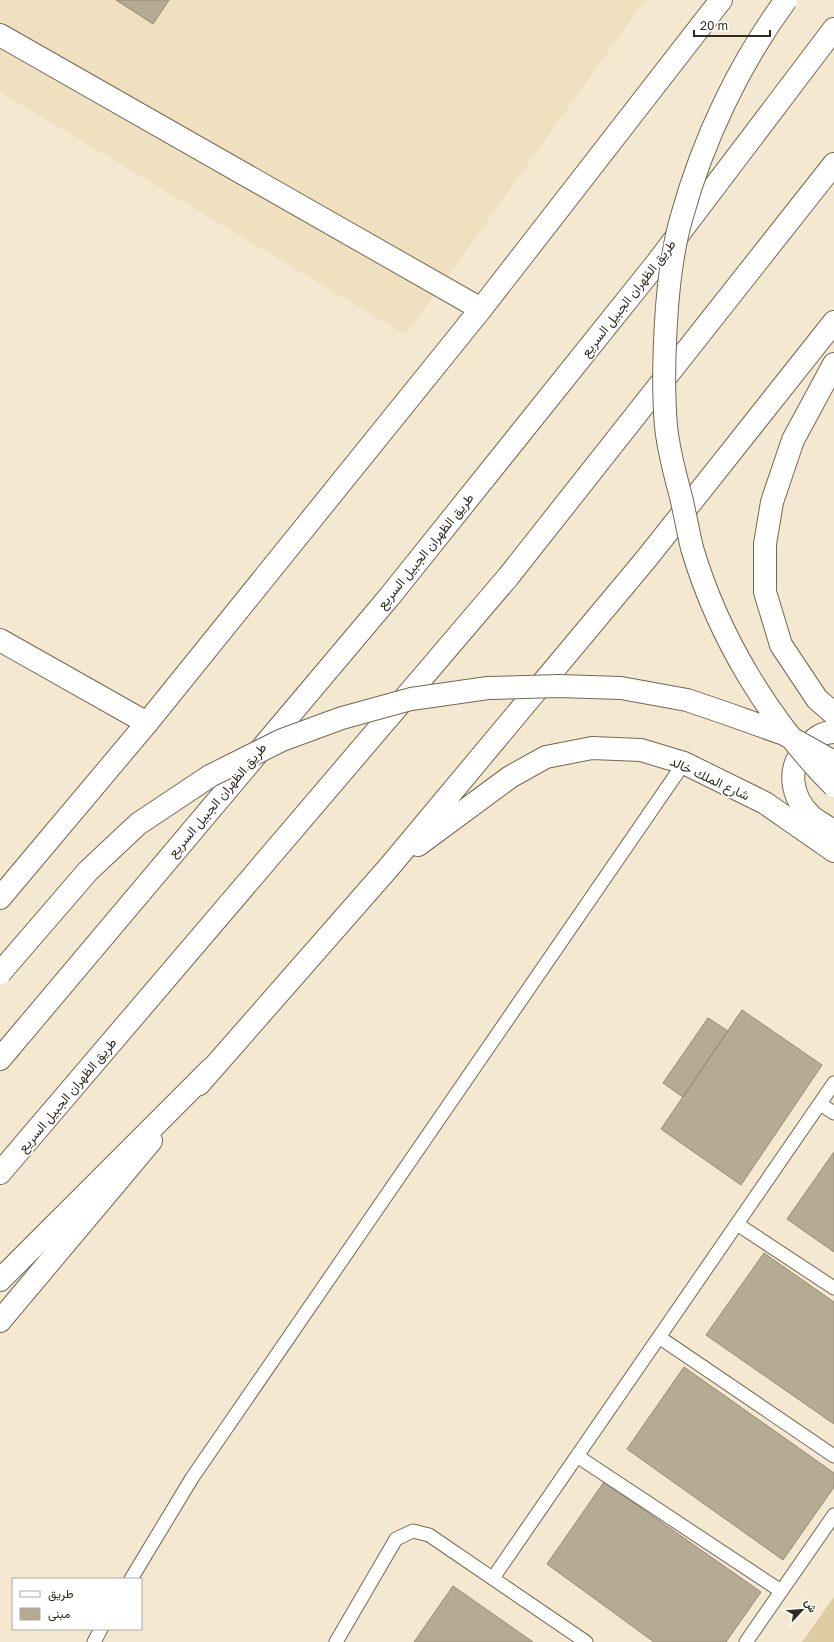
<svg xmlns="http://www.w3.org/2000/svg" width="834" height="1642" viewBox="0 0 834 1642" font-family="'Golos Text',Vazirmatn,sans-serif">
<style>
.built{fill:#efe0c0}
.green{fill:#dfcca3}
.building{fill:#b5aa92;stroke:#958b74}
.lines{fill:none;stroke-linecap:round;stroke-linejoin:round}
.lane-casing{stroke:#726852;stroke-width:15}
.street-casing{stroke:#726852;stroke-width:24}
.primary-casing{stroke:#726852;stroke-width:24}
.highway-casing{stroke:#726852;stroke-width:24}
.lane{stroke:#fff;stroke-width:13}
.street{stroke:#fff;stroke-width:22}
.primary{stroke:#fff;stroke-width:22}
.highway{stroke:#fff;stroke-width:22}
.primary-bridge-casing{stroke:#726852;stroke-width:24;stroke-linecap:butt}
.primary-bridge{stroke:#fff;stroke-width:22}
.labels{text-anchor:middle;stroke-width:3.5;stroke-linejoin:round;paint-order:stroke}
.street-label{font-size:13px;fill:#2e2a21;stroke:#fff}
</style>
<rect width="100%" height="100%" fill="#f4e9d0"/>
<path class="built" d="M0,0H645L406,335L0,92Z"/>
<path class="green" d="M834,1597V1642H802Z"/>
<path class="building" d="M116,0H169L153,24Z
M742,1010L822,1065L741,1185L661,1129Z
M708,1018L728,1031L683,1097L663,1083Z
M834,1152V1252L787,1219Z
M764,1253L834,1302V1424L706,1335Z
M684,1367L834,1473V1487L783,1560L627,1449Z
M604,1482L761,1592L726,1642H654L547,1564Z
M453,1586L533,1642H414Z"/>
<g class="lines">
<g class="lane-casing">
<path id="lane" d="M820,1104L834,1113
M737,1224L834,1288
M659,1337L834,1456
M577,1456L781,1591
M493,1578L834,1083
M131,1579L192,1478L684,763
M94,1642L101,1629
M336,1642L396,1539L413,1531L429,1535L586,1642
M746,1642L834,1515"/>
</g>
<g class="street-casing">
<path id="street" d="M0,35L481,309
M0,640L147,723"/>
</g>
<g class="primary-casing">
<path id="primary" d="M834,364L793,440L772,502L765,544V592L781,645L817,699L834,714
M834,732C821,732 814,739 806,748C786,768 791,797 811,816C818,822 827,826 834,832
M418,845L510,777L546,757L592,748L641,750L684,763L765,803L834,851
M0,898L147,723L481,309L721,0
M199,1084L390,866L647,558L834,322
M0,1321L151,1141"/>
</g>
<g class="highway-casing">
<path id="highway" d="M0,1059L390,596L656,264L834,29
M0,1173L508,577L834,164
M0,1280L211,1069"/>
</g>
<use href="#lane" class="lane"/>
<use href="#street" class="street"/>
<use href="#primary" class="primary"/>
<use href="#highway" class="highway"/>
<g class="primary-bridge-casing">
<path id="primary-bridge" d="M786,0C739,64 703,140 682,216C672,250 668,287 666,322C664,356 663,392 666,426C668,449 675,474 681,497C685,514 688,531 692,548C718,636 769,721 834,786
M0,973L88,871L138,824L210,776L282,740L342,718L411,699L488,688L559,686L621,688L687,700L728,714L784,734L834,762"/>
</g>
<use href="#primary-bridge" class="primary-bridge"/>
</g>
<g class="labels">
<g class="street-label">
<text transform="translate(628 298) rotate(-52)" y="5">طريق الظهران الجبيل السريع</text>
<text transform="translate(425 551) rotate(-51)" y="5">طريق الظهران الجبيل السريع</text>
<text transform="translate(710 778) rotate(25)" y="5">شارع الملك خالد</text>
<text transform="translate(217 800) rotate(-50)" y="5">طريق الظهران الجبيل السريع</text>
<text transform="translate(67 1095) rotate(-50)" y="5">طريق الظهران الجبيل السريع</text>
</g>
</g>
<rect x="12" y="1578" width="130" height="52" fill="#ffffff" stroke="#abaaa6"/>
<rect x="20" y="1591" width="20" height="6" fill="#ffffff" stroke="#abaaa6"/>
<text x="48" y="1598" font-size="12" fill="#2e2a21">طريق</text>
<rect x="20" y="1608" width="20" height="12" fill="#b5aa92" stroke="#abaaa6"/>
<text x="48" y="1618" font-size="12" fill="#2e2a21">مبنى</text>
<g transform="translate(802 1610) rotate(64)" stroke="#ffffff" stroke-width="3" paint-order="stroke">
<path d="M0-3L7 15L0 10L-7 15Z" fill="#2e2a21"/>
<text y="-6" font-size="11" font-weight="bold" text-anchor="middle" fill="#2e2a21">ش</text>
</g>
<path d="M694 30v6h76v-6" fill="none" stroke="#2e2a21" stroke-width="2"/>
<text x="700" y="30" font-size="12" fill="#2e2a21" stroke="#ffffff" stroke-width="3" paint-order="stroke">20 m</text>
</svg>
